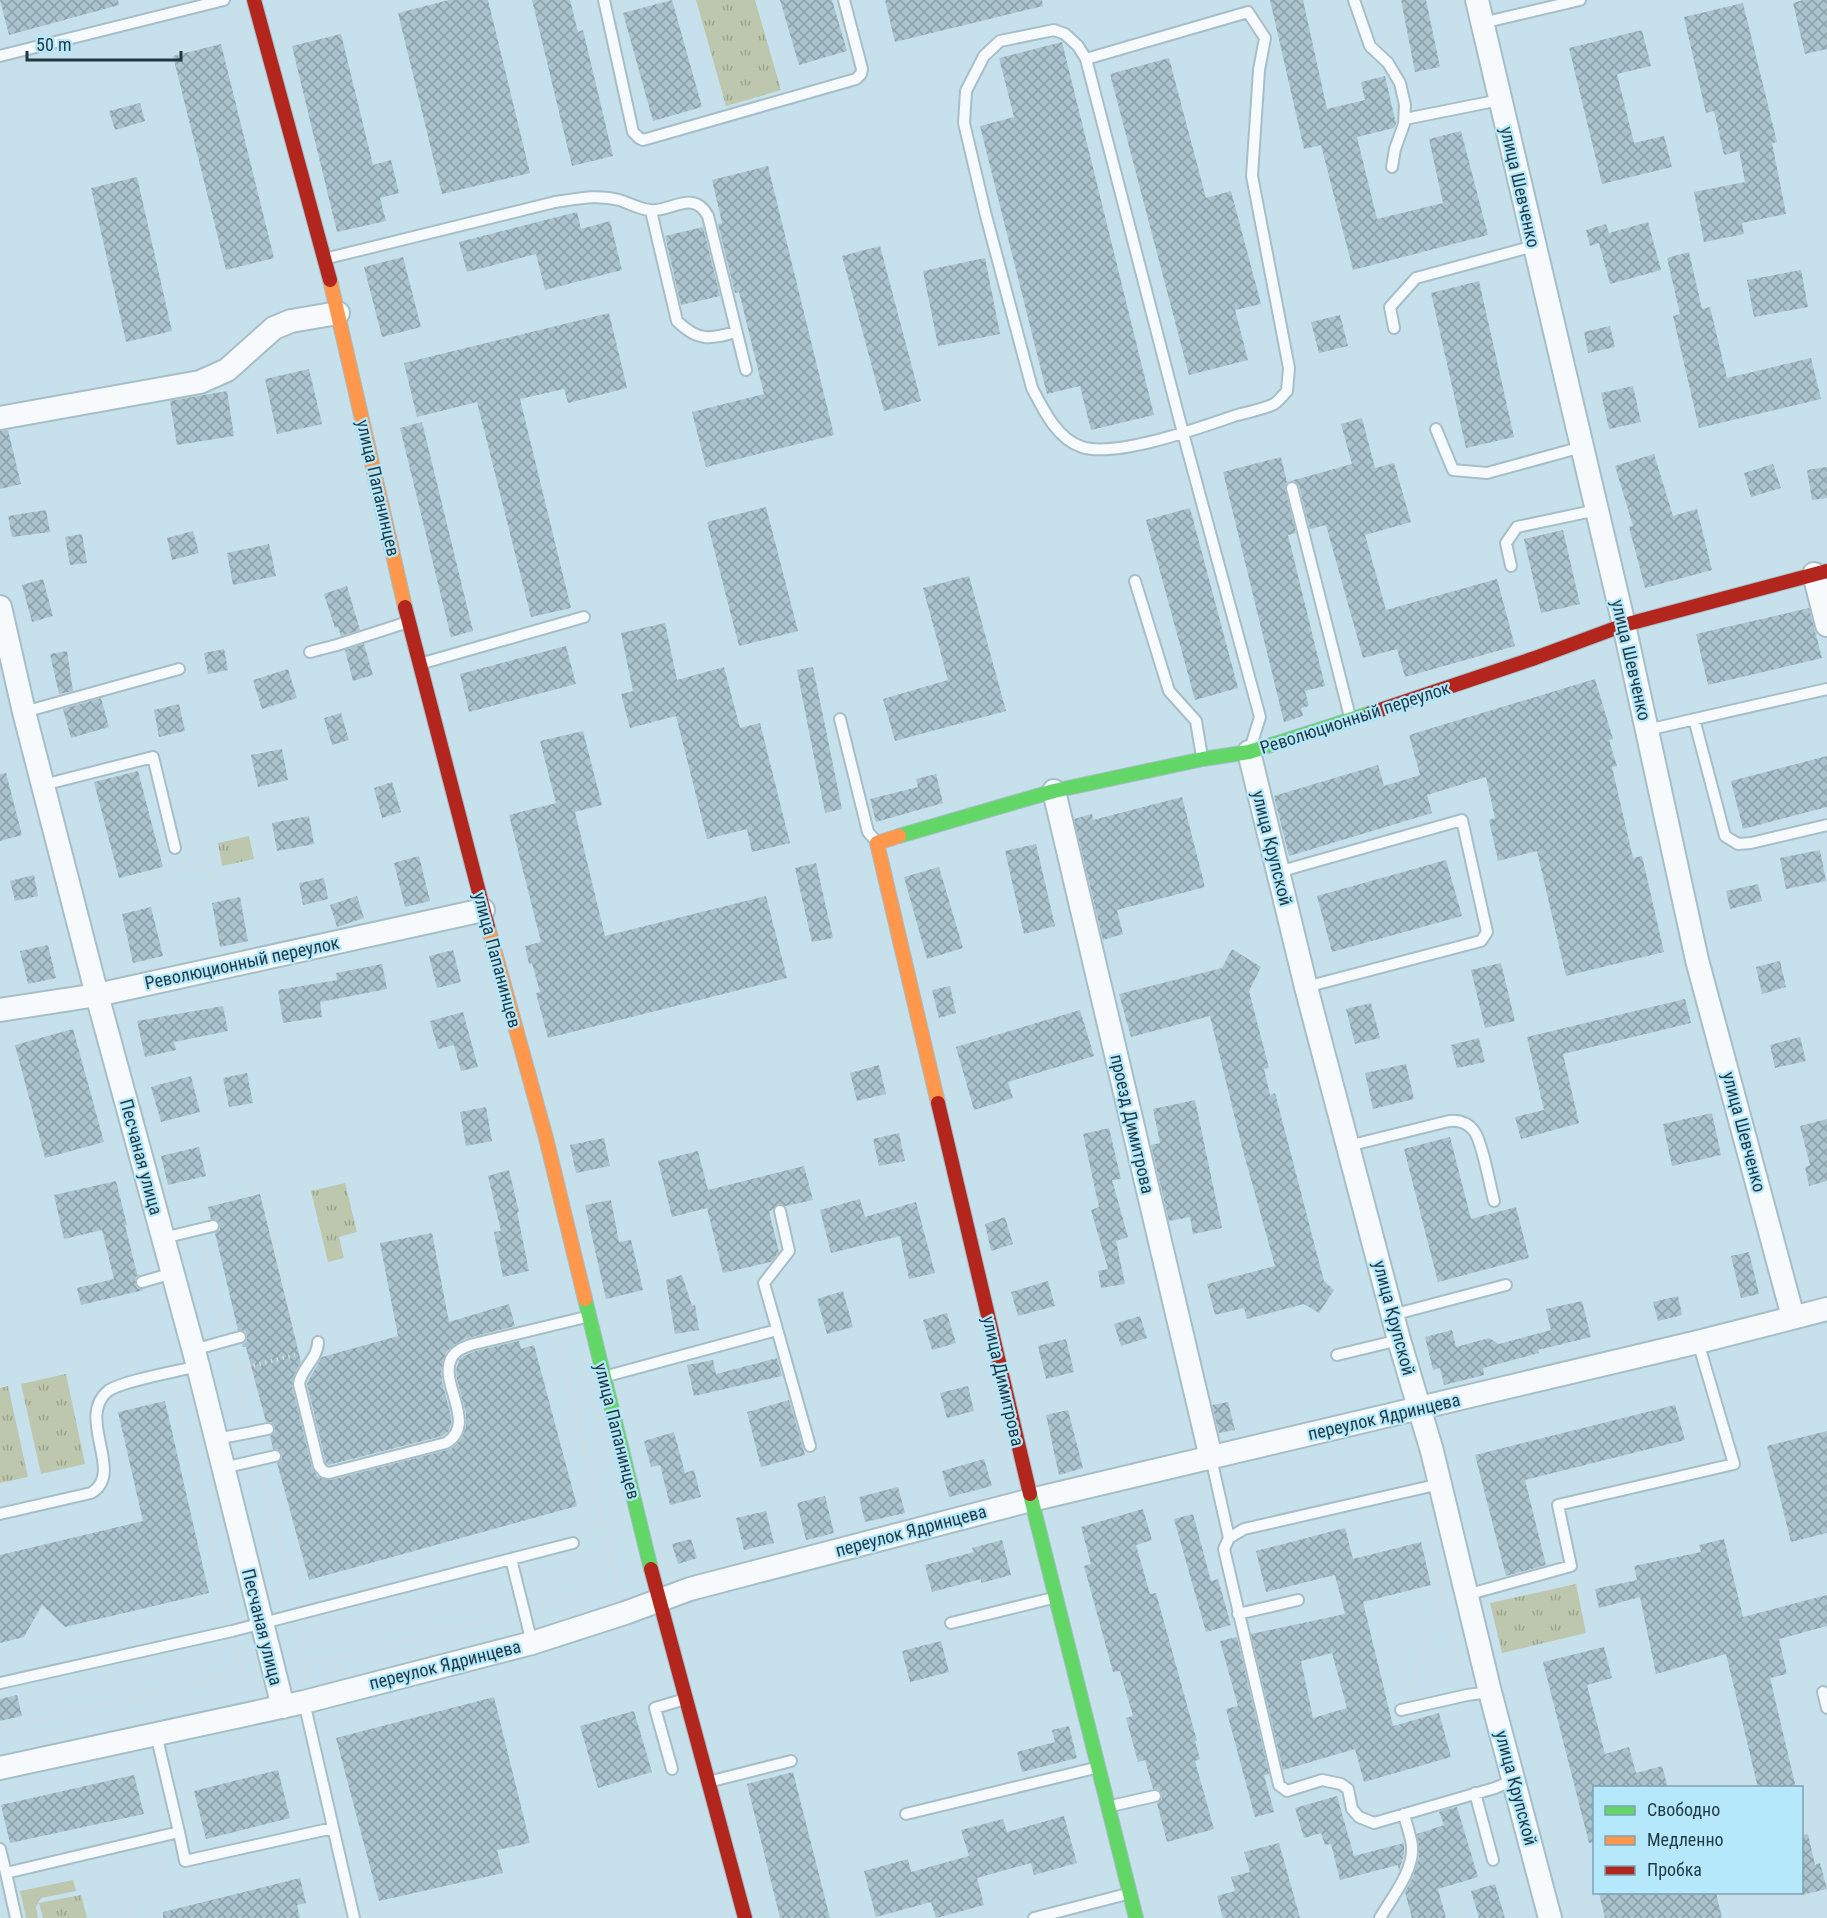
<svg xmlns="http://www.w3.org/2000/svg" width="1827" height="1918" viewBox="0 0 1827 1918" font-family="'Roboto Condensed',sans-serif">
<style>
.grass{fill:#bdc7ad}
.park{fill:url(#park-tufts)}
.building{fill:url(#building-cross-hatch);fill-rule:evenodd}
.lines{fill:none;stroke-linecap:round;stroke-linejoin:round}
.lane-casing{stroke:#a6bec7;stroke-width:14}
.street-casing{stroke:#a6bec7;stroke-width:26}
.fast-casing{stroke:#a6bec7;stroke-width:16}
.slow-casing{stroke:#a6bec7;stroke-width:16}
.jam-casing{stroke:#a6bec7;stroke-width:16}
.path{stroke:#d3dcdf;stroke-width:4;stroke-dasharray:1.5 4.5;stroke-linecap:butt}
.lane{stroke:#f6fafc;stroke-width:10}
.street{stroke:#f6fafc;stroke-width:22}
.fast{stroke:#63d668;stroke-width:14}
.slow{stroke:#ff974d;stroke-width:14}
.jam{stroke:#b3261e;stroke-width:14}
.labels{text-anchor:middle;stroke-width:4.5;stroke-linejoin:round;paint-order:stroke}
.street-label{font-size:18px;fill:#1f3943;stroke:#b6e8fc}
</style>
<defs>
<pattern id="park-tufts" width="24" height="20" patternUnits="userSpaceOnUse" patternTransform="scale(1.5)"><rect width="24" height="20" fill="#bdc7ad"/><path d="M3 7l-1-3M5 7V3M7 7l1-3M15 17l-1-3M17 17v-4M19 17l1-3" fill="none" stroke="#99a38e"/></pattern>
<pattern id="building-cross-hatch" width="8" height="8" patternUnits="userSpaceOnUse" patternTransform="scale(1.5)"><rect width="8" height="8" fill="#abc3cd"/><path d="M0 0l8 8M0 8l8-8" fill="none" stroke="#8b9fa8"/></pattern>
</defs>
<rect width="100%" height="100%" fill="#c6e1ec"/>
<path class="grass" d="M73,1880L76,1891L41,1898L36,1907L38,1918H26L20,1891Z"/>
<path class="park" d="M696,0H755L781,90L726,106Z
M249,836L254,859L222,866L218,843Z
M345,1183L357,1232L339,1237L344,1258L328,1262L311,1191Z
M66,1374L85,1464L41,1474L21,1384Z
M8,1386L28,1477L0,1483V1388Z
M1576,1584L1586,1633L1502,1653L1490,1603Z
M81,1895L87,1918H43L39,1903Z"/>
<path class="building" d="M0,0H118L119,5L9,35Z
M449,0H488L530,173L442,194L398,13Z
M532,0H570L578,32L583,30L613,156L572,166Z
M672,0L702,107L653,121L623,13Z
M780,0H832L847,51L799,65Z
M885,0H1042L1043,6L895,42Z
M1270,0H1303L1327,109L1365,100L1361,82L1385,76L1396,124L1394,128L1357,137L1377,219L1443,203L1429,139L1461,131L1488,235L1353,270L1321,145L1304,149Z
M1401,0H1426L1440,67L1415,72Z
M1803,0H1827V49L1805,54L1793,3Z
M1743,3L1777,142L1772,143L1786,214L1742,223L1744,234L1704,242L1694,192L1745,182L1739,151L1724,155L1714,111L1706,113L1684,17Z
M1642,30L1651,66L1617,74L1634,143L1664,136L1672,167L1602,184L1569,48Z
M341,34L373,165L391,160L399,193L380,198L386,221L337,232L292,46Z
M1062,42L1154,415L1091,430L1080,386L1047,394L980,126L1014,117L999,58Z
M221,44L274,258L226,270L173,56Z
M1169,58L1206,198L1231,191L1261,304L1235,310L1248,360L1189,375L1110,74Z
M140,103L145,121L115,130L109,111Z
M768,166L834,435L706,467L692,412L764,394L739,292L735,293L718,224L722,223L712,180Z
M137,177L172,331L126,342L91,188Z
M577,212L581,229L610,221L622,270L545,290L536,254L467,272L459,242Z
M1648,222L1661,270L1610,284L1599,243L1590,246L1586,230L1606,224L1609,233Z
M703,227L720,296L681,305L665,236Z
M880,246L921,401L884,411L842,256Z
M1689,252L1702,309L1710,307L1727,378L1811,358L1821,399L1699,428L1673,316L1680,314L1667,258Z
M403,257L421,327L382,337L364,267Z
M985,258L1000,334L938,346L923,271Z
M1801,270L1808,307L1754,317L1747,280Z
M1479,281L1514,437L1466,448L1431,293Z
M609,313L627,388L568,403L564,389L520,399L571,608L531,617L477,402L417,417L404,363Z
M1340,315L1348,346L1319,353L1311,322Z
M1610,326L1615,347L1588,353L1584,332Z
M309,369L322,424L277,434L265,379Z
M1633,386L1641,422L1609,429L1601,393Z
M227,391L234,436L177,445L170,401Z
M1362,418L1375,468L1394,463L1411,522L1365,535L1386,610L1497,579L1515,646L1405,677L1397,649L1363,658L1326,525L1310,529L1299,486L1295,481H1290L1286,483L1285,489L1296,533L1288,535L1325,686L1305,691L1309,706L1301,708L1303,716L1284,722L1223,472L1281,457L1287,482L1352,464L1341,424Z
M422,422L473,631L451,637L400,428Z
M8,430L21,484L0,489V431Z
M1654,454L1673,516L1697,509L1712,570L1645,588L1629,527L1633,526L1615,466Z
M1773,464L1781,488L1751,497L1744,473Z
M1827,467V498L1812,500L1807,470Z
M766,507L798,631L739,646L707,522Z
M1190,508L1238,688L1195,700L1146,520Z
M46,510L50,532L12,537L8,516Z
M1563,530L1580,604L1541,613L1524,539Z
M193,531L199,553L172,560L167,538Z
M82,534L87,563L70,565L65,537Z
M269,544L276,576L233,585L227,553Z
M969,576L1006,711L895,741L883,699L948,680L923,588Z
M43,579L53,616L32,622L22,585Z
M347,586L360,630L341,636L338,627L335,628L324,594Z
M1809,608L1822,658L1708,685L1696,634Z
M665,623L677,680L724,667L740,728L760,723L790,843L752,852L747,829L707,839L676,716L630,728L621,694L633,691L621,633Z
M364,644L373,675L353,681L345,650Z
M566,646L576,684L469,712L460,674Z
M224,649L228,670L208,674L204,653Z
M67,651L73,691L59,694L50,654Z
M813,667L842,809L825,813L797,670Z
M288,669L297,698L262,709L253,680Z
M1595,679L1613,739L1609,740L1617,766L1612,767L1633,858L1642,856L1664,952L1566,976L1537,851L1498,861L1489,820L1495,818L1486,777L1427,795L1432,813L1289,856L1274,796L1378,765L1384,786L1420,775L1409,735Z
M101,698L109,727L71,738L63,709Z
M179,704L185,731L159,737L154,710Z
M341,713L349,740L332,745L324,718Z
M583,731L602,805L575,812L605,936L766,896L787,978L548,1038L536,993L540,992L532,963L529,964L525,946L541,942L509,815L556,803L540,741Z
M282,749L288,780L258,787L251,755Z
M1827,756V807L1743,829L1731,781Z
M138,771L163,867L119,878L94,782Z
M6,773L22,835L0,841V774Z
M936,774L943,803L876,822L870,799L918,787L916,779Z
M392,782L401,812L382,818L374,788Z
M1182,797L1205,887L1117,910L1123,934L1103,940L1074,819L1092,814L1093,820Z
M309,816L314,844L277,851L272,823Z
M1036,844L1055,926L1024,934L1005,851Z
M1820,850L1826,881L1786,889L1780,858Z
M419,856L430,901L405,907L394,863Z
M1446,860L1462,916L1332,952L1317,896Z
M816,863L833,938L812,942L795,868Z
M939,867L963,948L927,959L904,877Z
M34,875L38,896L15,901L10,881Z
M324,878L328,899L303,905L299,883Z
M1758,884L1762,901L1730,909L1726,891Z
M357,896L364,918L337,927L330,905Z
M240,897L248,941L220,947L212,903Z
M151,907L163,956L133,963L122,914Z
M48,945L56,978L28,984L20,951Z
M1232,949L1261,967L1249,991L1269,1068L1264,1069L1270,1095L1275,1093L1324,1281L1334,1290L1319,1313L1304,1304L1247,1319L1244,1308L1215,1315L1207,1284L1275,1266L1242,1147L1210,1016L1131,1037L1119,994L1222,968Z
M453,950L461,982L437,988L429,956Z
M1780,961L1786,987L1762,994L1756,967Z
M1501,963L1515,1021L1485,1028L1471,970Z
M382,964L387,989L320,1002L322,1017L283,1023L278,990L337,980L336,973Z
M950,986L956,1013L939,1018L932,990Z
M1685,999L1691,1023L1563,1054L1579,1123L1521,1139L1515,1117L1544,1110L1527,1037Z
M1371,1003L1380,1038L1355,1044L1346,1009Z
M223,1006L228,1031L174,1042L176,1050L145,1057L137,1021Z
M1080,1010L1094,1056L1008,1082L1013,1098L974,1110L956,1047Z
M463,1012L478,1067L461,1071L454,1045L438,1049L430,1021Z
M73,1029L104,1142L45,1158L15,1045Z
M1800,1037L1806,1061L1775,1068L1770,1045Z
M1479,1038L1485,1062L1457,1068L1451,1045Z
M1406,1064L1414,1099L1373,1109L1365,1073Z
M879,1065L886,1094L857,1101L850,1073Z
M247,1073L253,1103L229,1107L223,1078Z
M191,1076L200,1112L161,1122L151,1087Z
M1195,1100L1222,1228L1193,1234L1190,1217L1169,1221L1151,1145L1160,1143L1153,1109Z
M486,1107L492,1141L466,1146L460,1112Z
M1712,1113L1721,1155L1672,1166L1663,1124Z
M1827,1119V1181L1809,1186L1805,1167L1810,1165L1800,1126Z
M1109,1128L1121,1179L1112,1180L1128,1237L1116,1241L1125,1284L1101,1288L1098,1271L1108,1269L1091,1210L1099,1207L1083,1134Z
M899,1133L905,1161L879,1166L873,1139Z
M1450,1137L1471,1219L1516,1207L1529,1258L1438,1282L1404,1149Z
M604,1138L610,1166L576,1173L570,1145Z
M199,1147L206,1176L168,1185L161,1156Z
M698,1151L708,1190L804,1166L813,1200L786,1206L778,1204L773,1210L769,1211L779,1252L771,1262L723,1273L707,1208L672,1217L658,1161Z
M509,1170L519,1212H517L529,1271L503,1277L494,1232L501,1231L488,1176Z
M116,1181L127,1225H125L137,1274L140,1275L136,1277L135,1284L137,1288L144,1290L81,1305L77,1288L114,1279L102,1230L64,1239L54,1195Z
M260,1194L301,1362L294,1375L292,1386L312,1468L318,1477L331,1480L451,1449L462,1438L466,1426V1413L457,1379L456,1370L459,1360L464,1356L476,1351L519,1341L521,1349L534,1345L577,1506L309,1580L277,1463L282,1459V1454L278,1449H273L270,1436L275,1432V1427L271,1422H266L246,1347H243L242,1344L246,1342L247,1336L245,1331L238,1330L215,1233L220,1229V1224L216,1219H211L208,1207Z
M860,1199L865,1217L916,1202L935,1273L909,1279L900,1236L831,1253L820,1210Z
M611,1200L619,1242L631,1240L643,1290L606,1299L585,1205Z
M1005,1217L1013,1244L991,1251L985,1224Z
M432,1233L449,1322L509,1304L515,1326L464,1339L454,1345L446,1352L441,1370L442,1382L451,1416V1424L449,1431L442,1436L328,1465L326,1463L307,1384L308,1381L322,1357L398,1336L380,1243Z
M1749,1252L1759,1294L1741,1298L1731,1256Z
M682,1275L692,1306L695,1305L699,1330L675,1334L666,1280Z
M1048,1281L1055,1306L1018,1316L1011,1292Z
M843,1291L853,1327L827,1334L817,1299Z
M1678,1296L1682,1315L1658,1321L1653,1302Z
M1582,1301L1591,1337L1538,1350L1539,1353L1483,1368L1484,1375L1444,1385L1440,1368L1433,1370L1425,1337L1452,1330L1456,1347L1489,1338L1499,1344L1551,1330L1546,1309Z
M947,1313L956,1343L932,1350L923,1320Z
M1140,1316L1147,1338L1121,1346L1114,1324Z
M1066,1339L1074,1372L1046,1379L1038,1346Z
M777,1358L782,1376L694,1396L687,1365L713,1360L716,1374Z
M968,1386L974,1411L947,1418L940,1393Z
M789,1400L805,1455L761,1467L747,1412Z
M165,1401L209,1593L65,1627L42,1605L24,1637L0,1643V1555L143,1521L118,1412Z
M1228,1402L1235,1430L1219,1433L1212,1405Z
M1675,1405L1685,1440L1525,1480L1546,1565L1506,1576L1475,1455Z
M1068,1410L1083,1468L1059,1475L1046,1415Z
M1827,1431V1533L1791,1542L1767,1446Z
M674,1432L685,1473L694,1470L701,1497L670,1505L660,1465L651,1467L644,1441Z
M984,1459L992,1486L949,1497L942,1471Z
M898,1487L905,1513L865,1522L859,1497Z
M825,1496L834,1533L806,1540L797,1503Z
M1143,1509L1152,1540L1136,1545L1150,1594L1156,1593L1197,1741H1195L1200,1759L1195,1761L1214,1829L1167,1842L1157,1803L1162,1799V1794L1158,1789H1153L1145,1760L1138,1762L1126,1718L1133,1716L1120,1671L1113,1672L1084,1566L1091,1564L1081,1527Z
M766,1511L774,1543L744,1550L736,1518Z
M1193,1514L1211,1581L1218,1579L1231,1625L1206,1632L1174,1519Z
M1345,1528L1353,1559L1421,1542L1431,1585L1363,1602L1393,1726L1439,1713L1451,1757L1364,1782L1355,1749L1283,1770L1251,1634L1345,1614L1335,1575L1266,1592L1256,1551ZM1332,1653L1347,1708L1313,1718L1301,1661Z
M691,1539L697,1558L678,1564L672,1544Z
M1724,1539L1743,1617L1827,1595V1626L1779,1639L1787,1674L1770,1678L1796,1788H1758L1726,1654L1656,1674L1640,1597L1599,1608L1595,1589L1637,1580L1634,1566L1701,1552L1699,1545Z
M1002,1540L1011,1575L981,1583V1579L932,1592L925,1565L974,1552L972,1548Z
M1237,1637L1269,1774L1264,1775L1274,1812L1255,1817L1226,1709L1238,1706L1220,1641Z
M941,1641L949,1672L910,1682L902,1651Z
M1604,1647L1612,1678L1587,1685L1605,1754L1629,1747L1636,1773L1662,1766L1668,1788H1594V1842L1589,1843L1543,1662Z
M17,1695L22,1716L0,1721V1699Z
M494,1697L530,1843L497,1850L503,1873L379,1901L336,1738Z
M634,1711L652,1772L598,1788L580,1726Z
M1069,1726L1077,1758L1022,1772L1017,1752L1055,1742L1052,1730Z
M278,1770L290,1818L206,1839L194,1791Z
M793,1772L830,1918H780L747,1784Z
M134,1775L144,1814L10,1843L1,1805Z
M1337,1796L1354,1856L1404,1843V1854L1399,1871L1398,1865L1340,1880L1331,1844L1325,1845L1321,1833L1304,1838L1295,1808Z
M1457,1807L1478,1877L1438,1889L1446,1918H1412L1405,1892L1413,1877L1419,1857V1845L1417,1834L1444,1825L1439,1812Z
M1064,1816L1077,1863L1034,1875L1031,1863L977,1878L984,1905L936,1918L931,1902L876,1917L864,1871L908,1859L911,1872L969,1856L961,1830L1003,1819L1007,1832Z
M1808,1834L1815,1865L1820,1863L1827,1889L1802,1895V1835Z
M1279,1843L1300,1918H1223L1217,1896L1235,1891L1231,1877L1250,1872L1244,1852Z
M300,1878L306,1903L297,1905L300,1918H163V1912Z
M1495,1884L1505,1918H1479L1471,1891Z
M1599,1893H1716L1722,1918H1605Z"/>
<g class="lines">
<g class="lane-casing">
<path id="lane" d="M604,0L633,132L639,138L643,140L856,79L861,74L862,69L844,0
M1354,0L1370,46L1388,63L1400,83L1405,105L1404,124L1395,149L1392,167
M1482,23L1580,0
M0,56L224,0
M1086,59L1248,12L1265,38L1259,70L1252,176L1289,368L1287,391C1283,395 1279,401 1274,404C1262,410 1247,412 1234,416C1199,428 1116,458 1082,447C1057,439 1043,409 1032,388L985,212L964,123L966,91L984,56L1000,41L1054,30L1065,34L1078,46L1086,59L1183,433L1260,717L1251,746
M1405,119L1500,100
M651,211L677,321C698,342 710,339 736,332
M328,258L555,202C577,199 597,194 619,200C629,203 639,209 650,210C670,213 693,188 708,216L746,370
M1394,328L1390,307L1416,278L1534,246
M1436,429L1453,470L1487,473L1582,447
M1292,488L1350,717
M1511,566L1506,543L1517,527L1597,510
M1135,581L1169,691L1196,721L1202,757
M310,652L337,645L405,623
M423,663L584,617
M24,712L179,669
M840,719L868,832L875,840
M1694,719L1725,836L1738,844L1751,843L1827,825
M1647,730L1827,689
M43,785L153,757L175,848
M1278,872L1462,820L1487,932L1481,941L1306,987
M1348,1146L1449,1121C1459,1120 1468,1123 1474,1131C1482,1141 1490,1186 1494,1201
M780,1211L789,1251L764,1283L810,1446
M163,1238L213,1226
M142,1282L173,1273
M1392,1315L1506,1285
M318,1342C318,1359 301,1368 299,1384L319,1466L324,1472L329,1473L446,1443C478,1424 439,1384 451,1359C455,1350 465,1347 474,1344L586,1317
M193,1350L240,1337
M1337,1355L1399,1340
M607,1376L777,1330
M216,1439L268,1429
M1211,1458L1229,1538L1224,1549L1279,1785L1287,1791L1322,1780L1341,1784L1348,1789L1352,1809L1359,1817L1374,1823L1495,1788L1514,1780
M223,1468L275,1456
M0,1514L91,1493C126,1473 75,1418 108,1391C121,1381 179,1371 198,1366
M1229,1538L1244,1529L1440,1484
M511,1559L532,1643
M1466,1595L1571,1566L1558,1505L1734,1464L1698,1342
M1238,1614L1298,1600
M951,1623L1053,1598
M0,1683L232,1631L573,1543
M1823,1692L1827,1708
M304,1702L354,1918
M1401,1710L1467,1695L1490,1692
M672,1769L655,1708L682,1700
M712,1781L791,1761
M1475,1793L1493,1860
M1111,1806L1155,1796
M906,1814L1095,1768
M179,1832L185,1861L333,1828
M0,1849L6,1873
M16,1918L6,1873L179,1832L156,1734
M1034,1918L1127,1894
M1380,1918C1392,1897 1414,1871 1412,1846C1411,1836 1406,1824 1404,1814"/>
</g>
<g class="street-casing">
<path id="street" d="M1477,0L1624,625L1697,960L1793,1317
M0,418L200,382L227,370L274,328L291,321L338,313
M1814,574L1827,625
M0,607L24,712L97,995L198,1366L283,1707
M1249,752L1306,987L1399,1340L1432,1451L1490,1692L1550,1918
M1054,791L1211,1458
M0,1010L97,995L483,910
M0,1768L304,1702L532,1643L625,1613L690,1589L1031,1500L1698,1342L1827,1309"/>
</g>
<g class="fast-casing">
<path id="fast" d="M899,836L1054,791L1203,759L1249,752L1371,713
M585,1299L651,1569
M1030,1494L1136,1918"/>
</g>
<g class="slow-casing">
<path id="slow" d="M330,280L405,607
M899,836L877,843L938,1103
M488,927L546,1138L585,1299"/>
</g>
<g class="jam-casing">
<path id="jam" d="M254,0L330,280
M405,607L488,927
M1371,713L1535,658L1624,625L1827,571
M938,1103L1030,1494
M651,1569L745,1918"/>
</g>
<path class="path" d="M123,883L219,860
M197,1216L195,1205L263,1188L301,1343
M204,1243L225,1326
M558,1338L619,1591
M232,1354L248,1420
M236,1370L295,1355
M174,1393L229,1619
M261,1473L293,1600
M1420,1504L1463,1680
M575,1527L601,1521
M537,1607L617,1586
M299,1628L311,1679
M621,1638L632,1637L644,1639
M235,1643L242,1672L246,1681L256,1678
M293,1669L509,1614
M470,1689L480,1679
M1406,1695L1441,1594
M0,1728L242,1672
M128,1918L168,1855
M1460,1918L1457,1893L1516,1872"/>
<use href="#lane" class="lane"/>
<use href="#street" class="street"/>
<use href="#fast" class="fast"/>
<use href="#slow" class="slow"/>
<use href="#jam" class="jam"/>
</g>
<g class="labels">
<g class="street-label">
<text transform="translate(1520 187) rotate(77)" y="6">улица Шевченко</text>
<text transform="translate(378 488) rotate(77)" y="6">улица Папанинцев</text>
<text transform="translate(1631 660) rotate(77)" y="6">улица Шевченко</text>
<text transform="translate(1355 718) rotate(-18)" y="6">Революционный переулок</text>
<text transform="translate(1272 848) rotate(76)" y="6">улица Крупской</text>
<text transform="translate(497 960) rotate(75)" y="6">улица Папанинцев</text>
<text transform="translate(242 963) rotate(-12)" y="6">Революционный переулок</text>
<text transform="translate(1132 1124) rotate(77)" y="6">проезд Димитрова</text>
<text transform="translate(1744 1132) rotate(75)" y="6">улица Шевченко</text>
<text transform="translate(141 1157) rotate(75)" y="6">Песчаная улица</text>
<text transform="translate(1394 1318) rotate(75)" y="6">улица Крупской</text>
<text transform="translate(1003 1381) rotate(77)" y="6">улица Димитрова</text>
<text transform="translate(1384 1417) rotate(-13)" y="6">переулок Ядринцева</text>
<text transform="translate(617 1431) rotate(76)" y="6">улица Папанинцев</text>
<text transform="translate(911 1531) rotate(-15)" y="6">переулок Ядринцева</text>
<text transform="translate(262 1627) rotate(76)" y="6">Песчаная улица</text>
<text transform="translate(445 1665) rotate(-14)" y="6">переулок Ядринцева</text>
<text transform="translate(1516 1788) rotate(75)" y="6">улица Крупской</text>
</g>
</g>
<rect x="1593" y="1786" width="210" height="108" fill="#b6e8fc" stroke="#7aa2b2" stroke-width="1.5"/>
<rect x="1605" y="1806" width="30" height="9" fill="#63d668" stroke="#7aa2b2" stroke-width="1.5"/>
<text x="1647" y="1816" font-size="18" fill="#1f3943">Свободно</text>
<rect x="1605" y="1836" width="30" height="9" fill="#ff974d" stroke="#7aa2b2" stroke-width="1.5"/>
<text x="1647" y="1846" font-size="18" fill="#1f3943">Медленно</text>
<rect x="1605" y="1866" width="30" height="9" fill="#b3261e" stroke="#7aa2b2" stroke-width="1.5"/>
<text x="1647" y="1876" font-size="18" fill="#1f3943">Пробка</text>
<path d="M27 51v9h154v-9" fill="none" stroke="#1f3943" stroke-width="3"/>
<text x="36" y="51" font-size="18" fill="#1f3943" stroke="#b6e8fc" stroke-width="4.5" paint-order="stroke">50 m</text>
</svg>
